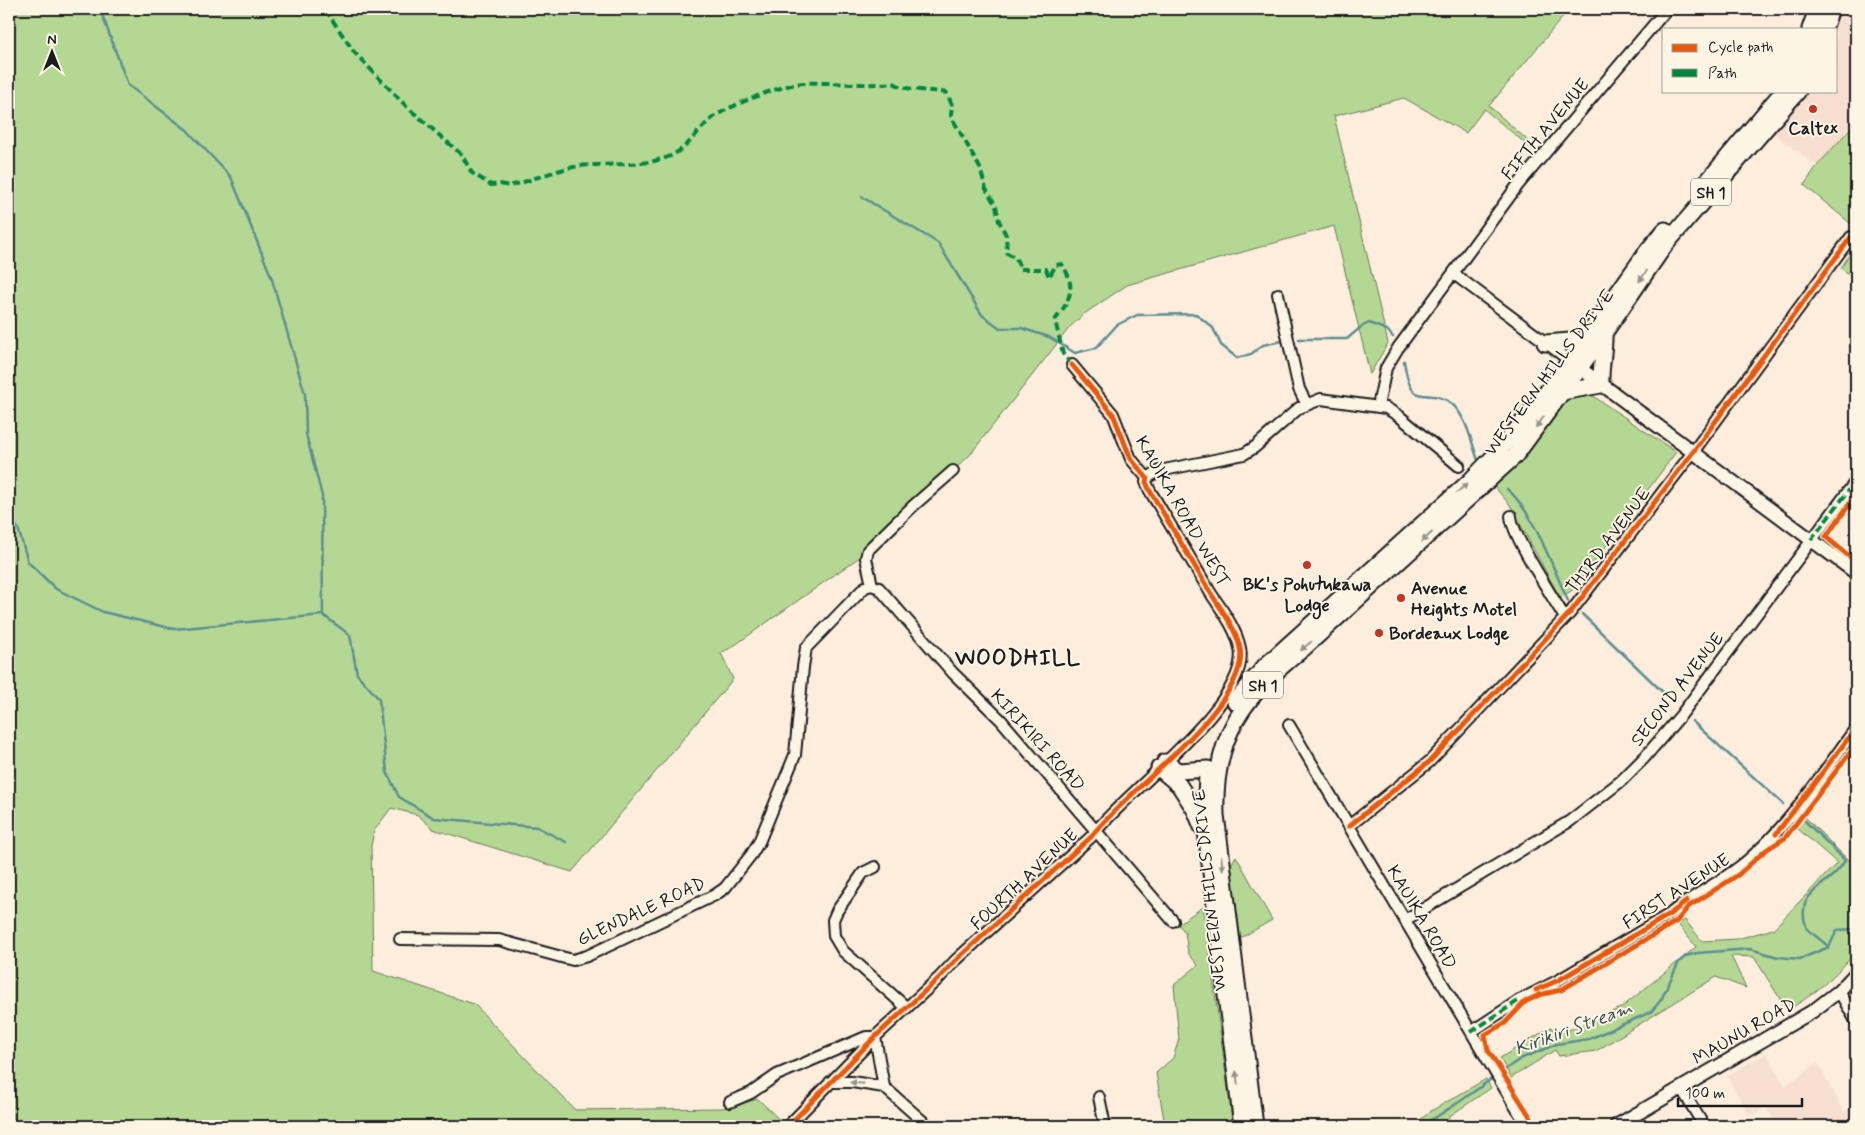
<svg xmlns="http://www.w3.org/2000/svg" width="1865" height="1135" viewBox="0 0 1865 1135" font-family="Mynerve,sans-serif">
<style>
.built{fill:#f7dfd0}
.green{fill:#b4d893;stroke:#687a58}
.lines{fill:none;stroke-linecap:round;stroke-linejoin:round}
.stream{stroke:#5d8e91;stroke-width:2.5}
.minor-casing{stroke:#1c1c1c;stroke-width:14}
.major-casing{stroke:#1c1c1c;stroke-width:16}
.highway-casing{stroke:#1c1c1c;stroke-width:19}
.minor{stroke:#fcf5e5;stroke-width:10}
.major{stroke:#fcf5e5;stroke-width:12}
.highway{stroke:#fcf5e5;stroke-width:15}
.quiet{stroke:#00873e;stroke-width:4;stroke-dasharray:8 4;stroke-linecap:butt}
.cycleway-casing{stroke:#fcf5e5;stroke-width:8}
.cycleway{stroke:#e8590c;stroke-width:5}
.oneway{fill:#97938b}
.poi-dot{fill:#c8321e;stroke:#fcf5e5;stroke-width:2}
.labels{text-anchor:middle;stroke-width:4;stroke-linejoin:round;paint-order:stroke}
.shield{fill:#fcf5e5;stroke:#5f5d58;stroke-width:1}
.shield-label{font-size:16px;font-weight:bold;fill:#1c1c1c}
.poi-label{font-size:18px;font-weight:bold;fill:#1c1c1c;stroke:#fcf5e5}
.street-label{font-size:18px;fill:#1c1c1c;stroke:#fcf5e5}
.water-label{font-size:19px;font-style:italic;fill:#3c5556;stroke:#fcf5e5}
.district-label{font-size:22px;font-weight:bold;letter-spacing:1px;fill:#1c1c1c;stroke:#fcf5e5}
</style>
<rect width="100%" height="100%" fill="#fceddd"/>
<filter id="ink" filterUnits="userSpaceOnUse"><feTurbulence type="fractalNoise" baseFrequency=".02" numOctaves="2"/><feDisplacementMap in="SourceGraphic" scale="10" xChannelSelector="R" yChannelSelector="G"/><feConvolveMatrix kernelMatrix="1 2 1 2 8 2 1 2 1" color-interpolation-filters="sRGB"/></filter>
<g filter="url(#ink)">
<path class="built" d="M1840,9H1856V122L1817,166L1773,133L1804,91H1836V29H1829L1833,16Z
M1766,1053L1785,1086L1818,1063L1844,1112L1856,1105V1126H1777L1766,1107L1750,1116L1727,1076Z"/>
<path class="green" d="M9,9H1563L1567,12L1489,106L1534,146L1532,149L1484,109L1466,133L1404,98L1334,116L1388,343L1370,374L1334,226L1127,285L1084,314L1070,327L969,456L864,554L732,647L721,653L733,679L572,872L433,829L418,815L391,808L374,831L371,846L373,971L474,1004L575,1110L723,1108L758,1099L786,1126H9Z
M1856,122V228L1804,185L1817,166Z
M1856,245V280L1841,268Z
M1590,394L1676,452L1574,589L1560,598L1510,505L1493,485L1562,402L1569,397Z
M1805,817L1856,868V952C1836,975 1815,995 1787,1010L1754,957L1731,956L1746,988L1716,977L1596,1051L1559,1056L1555,1050L1511,1078L1500,1058L1551,1027L1557,1035L1621,1008L1696,947L1678,924L1685,920L1702,941L1737,939L1773,929L1837,863L1797,828Z
M1236,856L1272,920L1239,939L1229,868Z
M1203,907L1233,1126H1165L1156,1073L1173,1058L1179,1039L1174,985L1198,965L1188,953L1185,932L1178,924Z
M1486,1079L1491,1088L1451,1115L1442,1126H1413L1431,1111Z"/>
<g class="lines">
<path class="stream" d="M100,9L128,85L187,130L231,177L271,276L305,394L306,434L322,496L323,615
M862,197L938,243L982,315L1000,328H1021L1049,337L1075,353L1096,348L1117,325L1137,315L1196,314L1213,328L1221,345L1237,358L1251,354L1263,345L1282,341
M1299,339H1347L1361,327L1369,323L1387,330L1393,337
M1404,361C1412,415 1426,383 1452,404C1467,417 1472,445 1479,463
M1507,489C1532,509 1554,570 1568,601
M9,517L18,528L28,562L56,589L103,612L174,629L323,615L350,635L357,674L379,699L387,772L399,797L434,818L537,827L566,842
M1582,614L1673,702
M1692,721L1783,804
M1805,821L1845,860C1831,888 1792,889 1807,929L1828,946
M1499,1074L1520,1059L1557,1044L1589,1039L1651,1012L1661,1000L1679,962L1686,956L1697,953L1750,949L1778,957L1800,959L1829,947L1837,930L1856,929
M1421,1126C1447,1111 1470,1095 1494,1077"/>
<g class="minor-casing">
<path id="minor" d="M1454,274L1569,360
M1278,294L1299,389L1306,403
M1378,406L1386,368L1398,348L1518,185L1667,9
M953,471L913,506L868,550L866,558L872,585L879,588L953,673L1001,720L1173,921
M1147,478L1159,471L1244,454L1255,447L1299,408L1321,399L1386,408L1399,416L1459,466
M1511,516C1512,536 1553,597 1565,618
M1289,725L1527,1126
M1349,826L1429,762L1570,613L1693,452L1851,237
M875,867L863,873L837,911L833,920L834,936L843,951L907,1008
M1405,920L1570,821L1621,781L1645,757L1681,715L1856,481
M400,939L499,940L565,958L573,960L587,956L715,895L725,888L751,855L759,842L795,755L803,667L806,648L865,587L872,585
M1839,991L1856,1021
M1471,1032L1518,1001L1559,980L1670,914C1694,894 1724,881 1748,860C1791,823 1822,774 1856,728
M830,1082H852L884,1087L928,1126
M1681,1088L1704,1126
M1099,1097L1105,1126
M730,1102L751,1093L777,1075L866,1037H875L884,1087
M788,1126L875,1037L939,978L955,961L1091,837C1122,794 1252,703 1240,648C1236,628 1221,609 1210,592C1190,558 1170,524 1150,491L1146,482L1147,478L1131,459L1113,414L1072,365"/>
</g>
<g class="major-casing">
<path id="major" d="M1573,363L1856,573
M1616,1126L1813,1011L1839,991L1856,973"/>
</g>
<g class="highway-casing">
<path id="highway" d="M1810,29L1817,9
M1824,29L1831,9
M1705,184L1783,91
M1545,343L1583,340
M1562,392L1601,385C1600,366 1605,350 1604,332
M1235,702L1265,666L1470,481L1501,449L1554,383L1648,250L1665,230
M1165,762L1178,771L1208,769
M1159,768L1179,785L1195,810L1202,827
M1207,774L1205,823L1242,1126
M1255,1126L1216,815C1213,735 1244,695 1305,647L1515,456L1580,368L1665,245L1798,91"/>
</g>
<use href="#minor" class="minor"/>
<use href="#major" class="major"/>
<use href="#highway" class="highway"/>
<path class="quiet" d="M331,9L329,15L354,52L407,107L461,154L472,173L491,185L500,184L509,186C531,181 551,171 574,167C604,162 639,168 668,157C691,148 700,123 722,112C740,102 784,84 804,83C834,82 864,86 894,83C904,91 933,90 947,93L952,105L951,116L980,168L986,189L996,206L999,221L1006,235L1007,253L1016,258L1020,269H1046L1049,277L1056,265L1062,264C1077,287 1070,301 1055,320L1063,354L1072,365
M1811,540L1856,481
M1471,1032L1521,999"/>
<g class="cycleway-casing">
<path id="cycleway" d="M1856,495L1826,537L1856,562
M1349,826L1429,762L1570,613L1693,452L1851,237
M1776,834L1856,728
M1536,990L1559,980L1670,914L1687,901
M788,1126L875,1037L939,978L955,961L1091,837C1122,794 1252,703 1240,648C1236,628 1221,609 1210,592C1190,558 1170,524 1150,491L1146,482L1147,478L1131,459L1113,414L1072,365
M1536,1126L1488,1050L1485,1035L1505,1023L1525,1002L1539,995L1561,990L1677,921L1688,907L1738,875L1766,850L1785,838L1856,745"/>
</g>
<use href="#cycleway" class="cycleway"/>
</g>
<defs><path id="oneway-solid" d="M-6-.8H1V-3.2L6.5 0L1 3.2V.8H-6Z" transform="scale(1.25)"/></defs>
<g class="oneway">
<use href="#oneway-solid" transform="translate(1643 276) rotate(125)"/>
<use href="#oneway-solid" transform="translate(1540 422) rotate(127)"/>
<use href="#oneway-solid" transform="translate(1462 488) rotate(-42)"/>
<use href="#oneway-solid" transform="translate(1427 537) rotate(138)"/>
<use href="#oneway-solid" transform="translate(1306 646) rotate(140)"/>
<use href="#oneway-solid" transform="translate(1222 863) rotate(83)"/>
<use href="#oneway-solid" transform="translate(1237 1078) rotate(-97)"/>
<use href="#oneway-solid" transform="translate(857 1083) rotate(-175)"/>
</g>
</g>
<g class="poi-dot">
<circle cx="1813" cy="109" r="5"/>
<circle cx="1307" cy="565" r="5"/>
<circle cx="1401" cy="598" r="5"/>
<circle cx="1379" cy="633" r="5"/>
</g>
<g class="labels">
<g class="shield">
<rect x="1691" y="178.5" width="40" height="27" rx="4"/>
<rect x="1243" y="671.5" width="40" height="27" rx="4"/>
</g>
<g class="shield-label">
<text x="1711" y="198">SH 1</text>
<text x="1263" y="691">SH 1</text>
</g>
<g class="poi-label">
<text x="1813" y="134">Caltex</text>
<text x="1307" y="590">BK's Pohutukawa<tspan x="1307" dy="21">Lodge</tspan></text>
<text x="1411" y="594" text-anchor="start">Avenue<tspan x="1411" dy="21">Heights Motel</tspan></text>
<text x="1389" y="639" text-anchor="start">Bordeaux Lodge</text>
</g>
<g class="street-label">
<text transform="translate(1545 129) rotate(-50)" y="6">FIFTH AVENUE</text>
<text transform="translate(1549 372) rotate(-53)" y="6">WESTERN HILLS DRIVE</text>
<text transform="translate(1183 511) rotate(60)" y="6">KAUIKA ROAD WEST</text>
<text transform="translate(1608 540) rotate(-53)" y="6">THIRD AVENUE</text>
<text transform="translate(1677 689) rotate(-52)" y="6">SECOND AVENUE</text>
<text transform="translate(1038 740) rotate(48)" y="6">KIRIKIRI ROAD</text>
<text transform="translate(1024 879) rotate(-43)" y="6">FOURTH AVENUE</text>
<text transform="translate(1209 890) rotate(-96)" y="6">WESTERN HILLS DRIVE</text>
<text transform="translate(1676 891) rotate(-33)" y="6">FIRST AVENUE</text>
<text transform="translate(641 911) rotate(-25)" y="6">GLENDALE ROAD</text>
<text transform="translate(1422 917) rotate(59)" y="6">KAUIKA ROAD</text>
<text transform="translate(1744 1031) rotate(-30)" y="6">MAUNU ROAD</text>
</g>
<g class="water-label">
<text transform="translate(1573 1027) rotate(-20)" y="7">Kirikiri Stream</text>
</g>
<g class="district-label">
<text x="1018" y="665">WOODHILL</text>
</g>
</g>
<rect width="1865" height="1135" fill="none" stroke="#fcf5e5" stroke-width="30"/>
<rect x="15" y="15" width="1835" height="1105" fill="none" stroke="#1c1c1c" stroke-width="2" filter="url(#ink)"/>
<rect x="1662" y="28" width="175" height="65" fill="#fcf5e5" stroke="#a29e95"/>
<rect x="1672" y="44" width="25" height="8" fill="#e8590c" stroke="#a29e95"/>
<text x="1708" y="52" font-size="15" fill="#1c1c1c">Cycle path</text>
<rect x="1672" y="69" width="25" height="8" fill="#00873e" stroke="#a29e95"/>
<text x="1708" y="78" font-size="15" fill="#1c1c1c">Path</text>
<g transform="translate(52 52)" stroke="#fcf5e5" stroke-width="4" paint-order="stroke">
<path d="M0-4L9 19L0 12L-9 19Z" fill="#1c1c1c"/>
<text y="-8" font-size="14" font-weight="bold" text-anchor="middle" fill="#1c1c1c">N</text>
</g>
<path d="M1678 1098v8h124v-8" fill="none" stroke="#1c1c1c" stroke-width="2.5"/>
<text x="1685" y="1098" font-size="15" fill="#1c1c1c" stroke="#fcf5e5" stroke-width="4" paint-order="stroke">100 m</text>
</svg>
